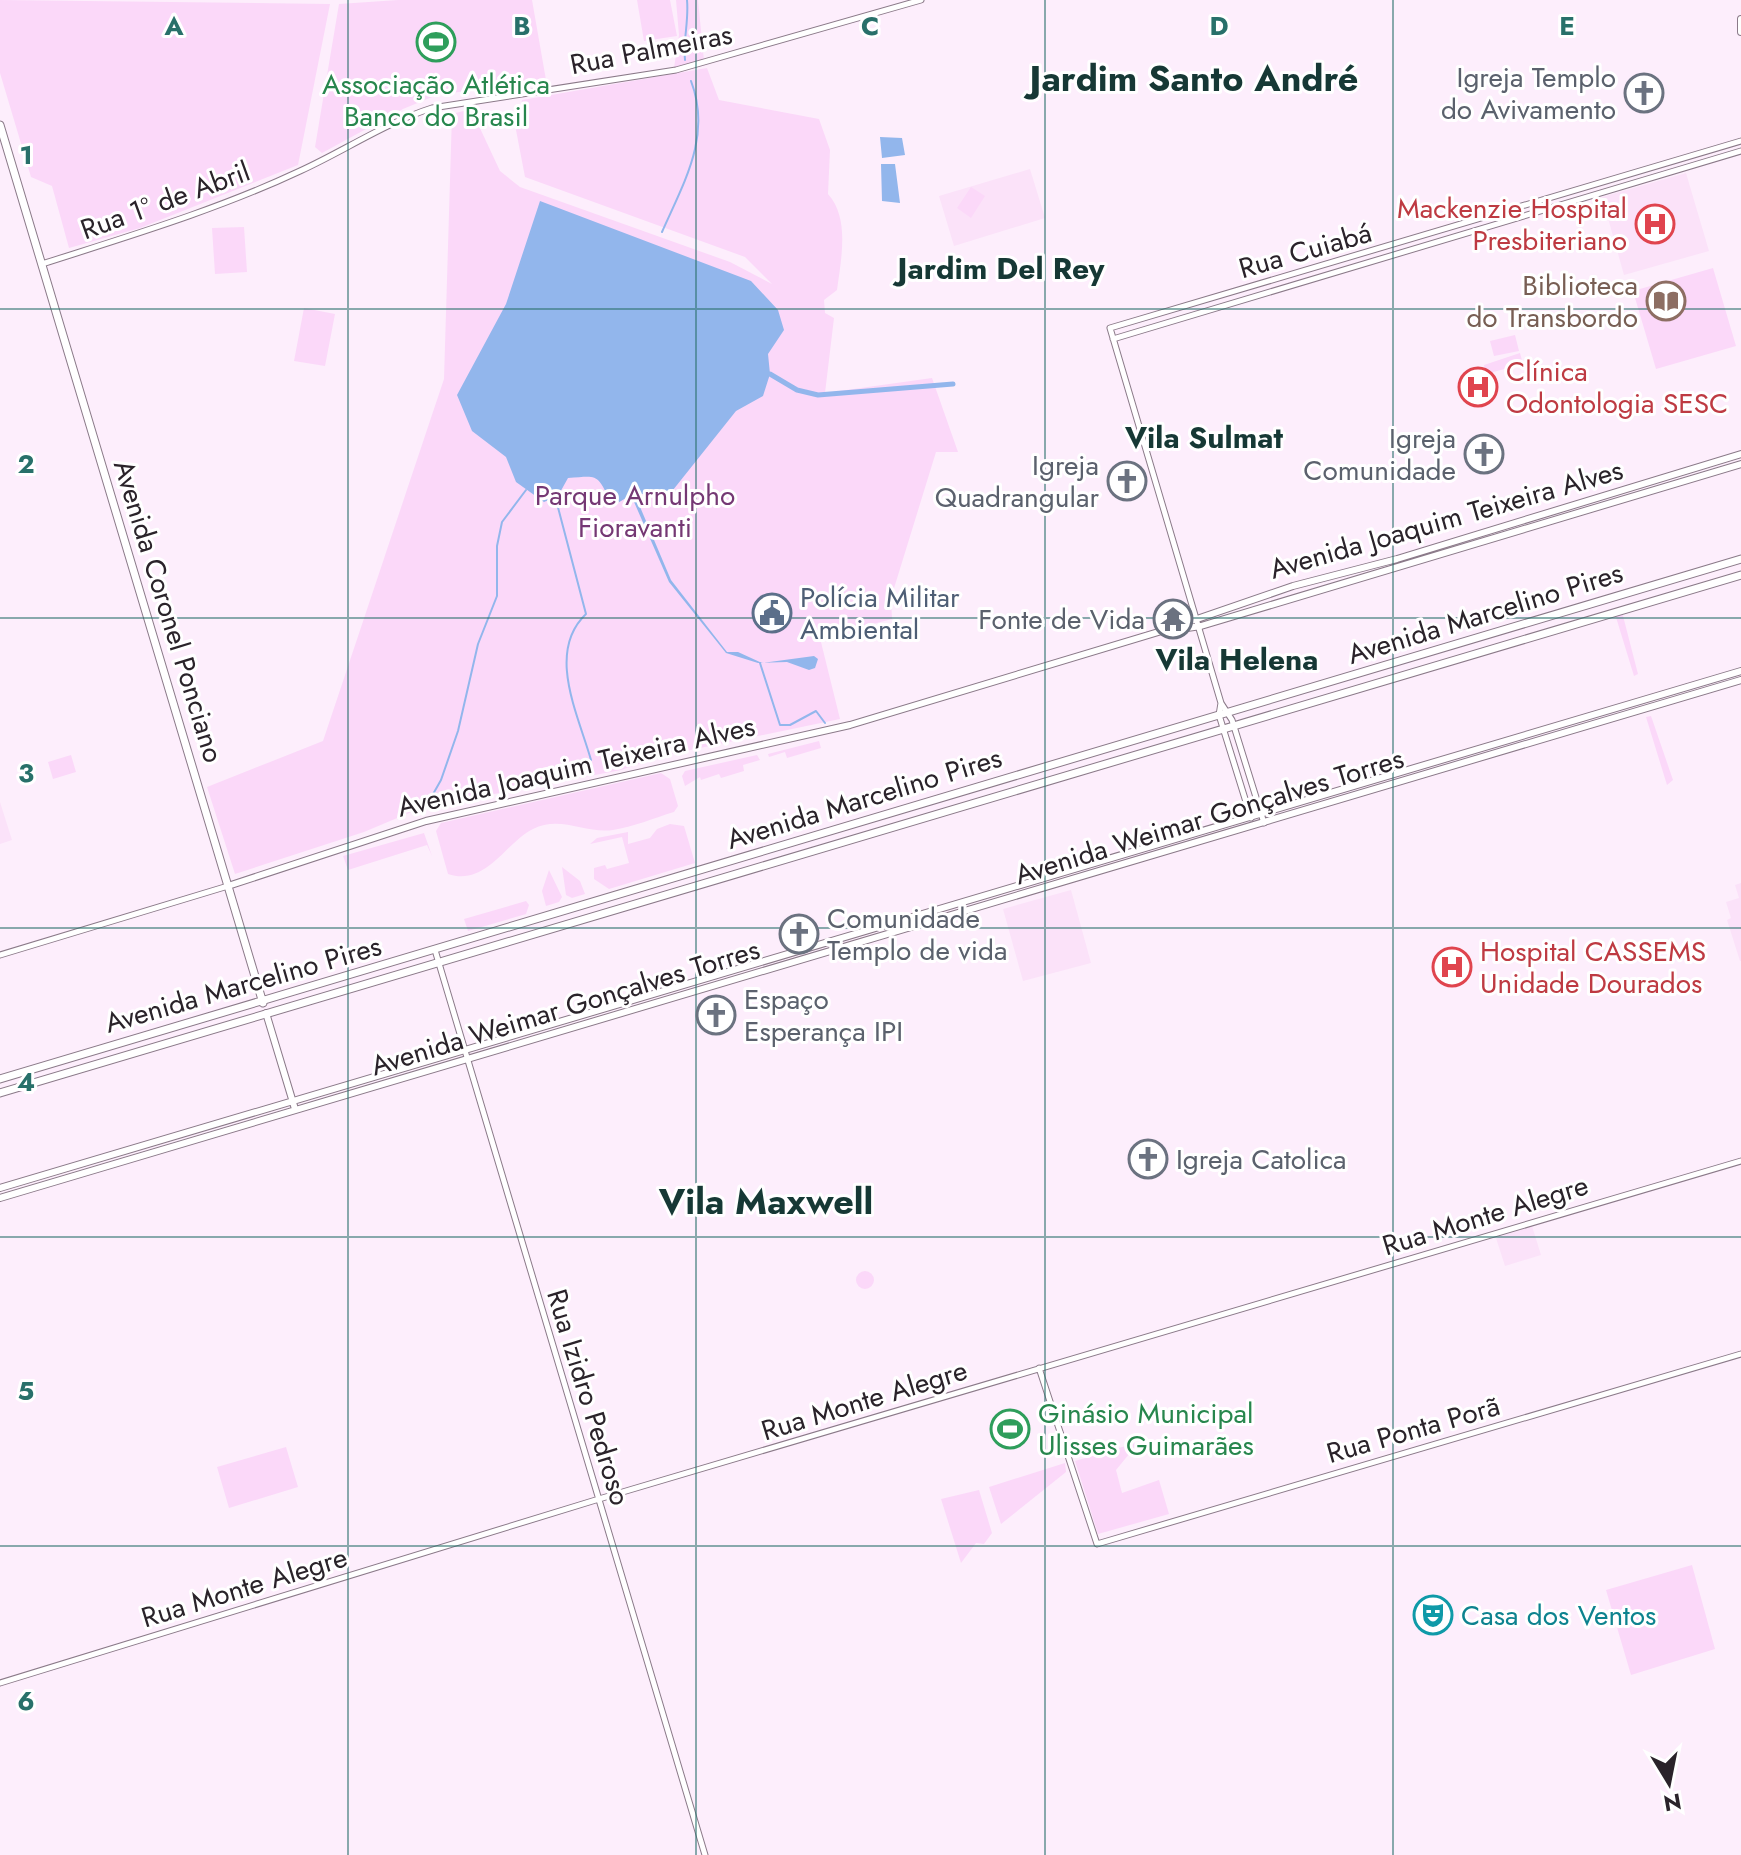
<svg xmlns="http://www.w3.org/2000/svg" width="1741" height="1855" viewBox="0 0 1741 1855" font-family="Jost,sans-serif">
<style>
.built{fill:#fbe2f9}
.green{fill:#fbd8f9}
.water{fill:#92b6ec}
.lines{fill:none;stroke-linecap:round;stroke-linejoin:round}
.stream{stroke:#92b6ec;stroke-width:2}
.canal{stroke:#92b6ec;stroke-width:5}
.tertiary-casing{stroke:#8b7a89;stroke-width:7}
.secondary-casing{stroke:#8b7a89;stroke-width:8}
.primary-casing{stroke:#8b7a89;stroke-width:9}
.tertiary{stroke:#fff;stroke-width:5}
.secondary{stroke:#fff;stroke-width:6}
.primary{stroke:#fff;stroke-width:7}
.grid{fill:none;stroke:#28706a;stroke-width:2;stroke-opacity:0.55}
.labels{text-anchor:middle;stroke-width:6;stroke-linejoin:round;paint-order:stroke}
.street-label{font-size:28px;fill:#2a232a;stroke:#fff}
.worship-label{font-size:28px;fill:#5b616d;stroke:#fff;text-anchor:end}
.leisure-label{font-size:28px;fill:#27864d;stroke:#fff}
.health-label{font-size:28px;fill:#be3a42;stroke:#fff;text-anchor:start}
.education-label{font-size:28px;fill:#785e54;stroke:#fff;text-anchor:end}
.park-label{font-size:28px;fill:#753874;stroke:#fff}
.service-label{font-size:28px;fill:#4e5e75;stroke:#fff;text-anchor:start}
.culture-label{font-size:28px;fill:#0d838f;stroke:#fff;text-anchor:start}
.neighbourhood-label{font-size:30px;font-weight:bold;fill:#163835;stroke:#fff}
.district-label{font-size:36px;font-weight:bold;fill:#163835;stroke:#fff}
.grid-label{font-size:26px;text-anchor:middle;font-weight:bold;fill:#28706a;stroke:#fff;stroke-width:6;stroke-linejoin:round;paint-order:stroke}
</style>
<rect width="100%" height="100%" fill="#fdeefc"/>
<path class="built" d="M1030,169L1045,218L954,246L939,196Z
M1686,173L1709,251L1624,275L1602,197Z
M1488,379L1492,391L1469,393L1463,382Z
M0,802L12,840L0,844Z
M1741,883V961H1740L1727,920L1731,918L1726,902L1739,898L1735,885Z
M1071,890L1091,963L1023,981L1003,909Z
M1532,1226L1541,1255L1505,1266L1496,1238Z"/>
<path class="green" d="M0,0L330,4L298,165L140,228L69,248L52,186L31,177L0,73Z
M398,0H532L546,80L437,95L403,109L322,153L315,147L339,4Z
M637,0H670L677,36L644,41Z
M676,0H698L704,61L674,68L679,35Z
M707,68L719,100L819,119L830,150L828,194C850,218 841,260 837,290L824,300L825,313L834,318L825,393L932,378L958,452H936L891,598L892,619L820,638L840,719L666,755L621,770L421,808L364,832L235,874L207,787L323,741L444,379L452,114L471,109L500,171L520,187L730,262L772,284L745,257L525,177L516,130L522,100Z
M971,187L985,196L971,218L957,208Z
M244,227L247,272L215,274L212,228Z
M1713,268L1736,346L1656,369L1633,291Z
M304,308L335,314L325,366L294,361Z
M1515,335L1519,351L1494,356L1490,341Z
M1520,353L1523,364L1486,374L1484,365Z
M1622,612L1638,674L1634,676L1615,614Z
M1651,716L1673,780L1667,785L1646,717Z
M819,741L821,748L787,758L785,752L769,757L768,754Z
M71,755L76,772L53,779L48,762Z
M757,755L760,760L743,765L744,771L721,778L719,774L701,780L700,777L685,786L682,776L685,771Z
M661,773L670,779L678,806L674,812C654,818 633,827 613,830C586,834 560,815 533,829C506,842 486,887 448,874L436,831L441,823Z
M670,824L684,826L695,863L609,889L594,879V868L605,865L607,869L629,863L622,837L590,844L597,838L628,832V844L650,838L657,829Z
M424,833L432,856L427,845L348,870L343,856Z
M562,867L580,881L585,894L572,898L566,895Z
M549,870L562,897L559,902L546,906L542,891Z
M526,901L529,905L526,914L468,931L464,919Z
M856 1280a9 9 0 1 1 18 0a9 9 0 1 1-18 0Z
M1139,1442L1116,1470L1122,1493L1159,1480L1169,1514L1098,1534L1075,1461Z
M286,1447L298,1487L229,1508L217,1467Z
M1065,1463L1066,1472L1001,1524L989,1487Z
M979,1490L992,1533L984,1544L976,1543L961,1563L941,1499Z
M1692,1565L1715,1649L1631,1675L1606,1590Z"/>
<path class="water" d="M880,137L902,138L905,155L882,158Z
M881,164H895L900,203L882,201Z
M540,201L751,281L778,310L784,330L768,354L770,374L763,396L736,411L673,490L635,495L671,580L727,652H738L762,663L814,656L818,659L815,668L809,670L787,662L758,663L726,653L669,582L631,495L616,504L611,502C596,473 599,476 568,478L558,496L544,502L516,482L506,457L472,431L457,395L506,304Z"/>
<g class="lines">
<path class="stream" d="M685,60C683,39 689,21 687,0
M662,232C684,182 712,136 691,81
M555,496L586,614C546,652 578,714 591,760
M760,663L780,725H790L816,711L825,723
M428,803L441,780L458,731L478,644L497,596V546L502,522L526,490"/>
<path class="canal" d="M770,374L797,390L818,395L953,384"/>
<g class="tertiary-casing">
<path id="tertiary" d="M42,264C129,236 217,210 300,171C344,151 385,123 432,108L676,70L921,0
M1113,339L1741,151
M1221,703L1219,715L1251,818
M1264,823L1232,720L1221,703L1110,328L1741,141
M435,950L705,1855
M0,955L228,886
M1039,1368L1097,1544L1741,1354
M0,1683L599,1499L1741,1161"/>
</g>
<g class="secondary-casing">
<path id="secondary" d="M1741,19V32
M1173,630L1201,626L1741,464
M228,886L426,821L850,725L1165,630L1293,586L1397,559L1741,454
M266,1013L295,1109
M0,1188L1741,671
M0,1198L1741,680"/>
</g>
<g class="primary-casing">
<path id="primary" d="M0,125L263,1003
M0,1079L1741,559
M0,1093L1741,575"/>
</g>
<use href="#tertiary" class="tertiary"/>
<use href="#secondary" class="secondary"/>
<use href="#primary" class="primary"/>
</g>
<path class="grid" d="M348,0V1855M696,0V1855M1045,0V1855M1393,0V1855M0,309H1741M0,618H1741M0,928H1741M0,1237H1741M0,1546H1741"/>
<defs>
<g id="stadium-ring" transform="scale(2)"><circle r="9.5" fill="#fff" stroke="#2e9e5b" stroke-width="1.5"/><path d="M0-5a6.5 5 0 1 0 0 10a6.5 5 0 1 0 0-10ZM-3.5-1.8h7v3.6h-7Z" fill="#2e9e5b"/></g>
<g id="church-ring" transform="scale(2)"><circle r="9.5" fill="#fff" stroke="#6b7280" stroke-width="1.5"/><path d="M-1.2-6h2.4v3.5h3.3v2.4h-3.3V6h-2.4V-.1h-3.3v-2.4h3.3Z" fill="#6b7280"/></g>
<g id="hospital-ring" transform="scale(2)"><circle r="9.5" fill="#fff" stroke="#e0444e" stroke-width="1.5"/><path d="M-5-5h3v3.5h4V-5h3V5h-3V1.5h-4V5h-3Z" fill="#e0444e"/></g>
<g id="library-ring" transform="scale(2)"><circle r="9.5" fill="#fff" stroke="#8d6e63" stroke-width="1.5"/><path d="M-6-4Q-3-5.5-.7-3.5V5Q-3 3-6 4ZM6-4Q3-5.5 .7-3.5V5Q3 3 6 4Z" fill="#8d6e63"/></g>
<g id="civic-ring" transform="scale(2)"><circle r="9.5" fill="#fff" stroke="#5c6f8a" stroke-width="1.5"/><path d="M-.6-6.5H3V-4.5H.6V-3L4-1V1h2V6H-6V1h2V-1L-.6-3ZM-1.2 2.5V6h2.4V2.5Z" fill="#5c6f8a"/></g>
<g id="temple-ring" transform="scale(2)"><circle r="9.5" fill="#fff" stroke="#6b7280" stroke-width="1.5"/><path d="M0-6L5-2H3V0L6.5 2.5H4V6H1.5V3h-3V6H-4V2.5H-6.5L-3 0V-2H-5Z" fill="#6b7280"/></g>
<g id="theatre-ring" transform="scale(2)"><circle r="9.5" fill="#fff" stroke="#0f9aa8" stroke-width="1.5"/><path d="M-5-5.5Q0-4 5-5.5V0Q5 5 0 6Q-5 5-5 0ZM-3.3-2.5H-1v1.5H-3.3ZM1-2.5H3.3v1.5H1ZM-2.8 1Q0 5.5 2.8 1Z" fill="#0f9aa8"/></g>
</defs>
<g fill-rule="evenodd">
<use href="#stadium-ring" x="436" y="42"/>
<use href="#church-ring" x="1644" y="93"/>
<use href="#hospital-ring" x="1655" y="224"/>
<use href="#library-ring" x="1666" y="301"/>
<use href="#hospital-ring" x="1478" y="387"/>
<use href="#church-ring" x="1484" y="454"/>
<use href="#church-ring" x="1127" y="481"/>
<use href="#civic-ring" x="772" y="613"/>
<use href="#temple-ring" x="1173" y="619"/>
<use href="#church-ring" x="799" y="934"/>
<use href="#hospital-ring" x="1452" y="967"/>
<use href="#church-ring" x="716" y="1015"/>
<use href="#church-ring" x="1148" y="1159"/>
<use href="#stadium-ring" x="1010" y="1429"/>
<use href="#theatre-ring" x="1433" y="1615"/>
</g>
<g class="labels">
<g class="street-label">
<text transform="translate(651 49) rotate(-11)" y="10">Rua Palmeiras</text>
<text transform="translate(165 200) rotate(-20)" y="10">Rua 1º de Abril</text>
<text transform="translate(1305 250) rotate(-16)" y="10">Rua Cuiabá</text>
<text transform="translate(1446 519) rotate(-16)" y="10">Avenida Joaquim Teixeira Alves</text>
<text transform="translate(169 611) rotate(73)" y="10">Avenida Coronel Ponciano</text>
<text transform="translate(1485 613) rotate(-17)" y="10">Avenida Marcelino Pires</text>
<text transform="translate(576 766) rotate(-13)" y="10">Avenida Joaquim Teixeira Alves</text>
<text transform="translate(864 798) rotate(-17)" y="10">Avenida Marcelino Pires</text>
<text transform="translate(1209 816) rotate(-17)" y="10">Avenida Weimar Gonçalves Torres</text>
<text transform="translate(243 984) rotate(-16)" y="10">Avenida Marcelino Pires</text>
<text transform="translate(565 1007) rotate(-17)" y="10">Avenida Weimar Gonçalves Torres</text>
<text transform="translate(1485 1215) rotate(-17)" y="10">Rua Monte Alegre</text>
<text transform="translate(589 1397) rotate(73)" y="10">Rua Izidro Pedroso</text>
<text transform="translate(864 1400) rotate(-17)" y="10">Rua Monte Alegre</text>
<text transform="translate(1413 1429) rotate(-16)" y="10">Rua Ponta Porã</text>
<text transform="translate(244 1587) rotate(-17)" y="10">Rua Monte Alegre</text>
</g>
<g class="worship-label">
<text x="1616" y="87">Igreja Templo<tspan x="1616" dy="32">do Avivamento</tspan></text>
<text x="1456" y="448">Igreja<tspan x="1456" dy="32">Comunidade</tspan></text>
<text x="1099" y="475">Igreja<tspan x="1099" dy="32">Quadrangular</tspan></text>
<text x="1145" y="629">Fonte de Vida</text>
<text x="827" y="928" text-anchor="start">Comunidade<tspan x="827" dy="32">Templo de vida</tspan></text>
<text x="744" y="1009" text-anchor="start">Espaço<tspan x="744" dy="32">Esperança IPI</tspan></text>
<text x="1176" y="1169" text-anchor="start">Igreja Catolica</text>
</g>
<g class="leisure-label">
<text x="436" y="94">Associação Atlética<tspan x="436" dy="32">Banco do Brasil</tspan></text>
<text x="1038" y="1423" text-anchor="start">Ginásio Municipal<tspan x="1038" dy="32">Ulisses Guimarães</tspan></text>
</g>
<g class="health-label">
<text x="1627" y="218" text-anchor="end">Mackenzie Hospital<tspan x="1627" dy="32">Presbiteriano</tspan></text>
<text x="1506" y="381">Clínica<tspan x="1506" dy="32">Odontologia SESC</tspan></text>
<text x="1480" y="961">Hospital CASSEMS<tspan x="1480" dy="32">Unidade Dourados</tspan></text>
</g>
<g class="education-label">
<text x="1638" y="295">Biblioteca<tspan x="1638" dy="32">do Transbordo</tspan></text>
</g>
<g class="park-label">
<text x="635" y="505">Parque Arnulpho<tspan x="635" dy="32">Fioravanti</tspan></text>
</g>
<g class="service-label">
<text x="800" y="607">Polícia Militar<tspan x="800" dy="32">Ambiental</tspan></text>
</g>
<g class="culture-label">
<text x="1461" y="1625">Casa dos Ventos</text>
</g>
<g class="neighbourhood-label">
<text x="1001" y="279">Jardim Del Rey</text>
<text x="1204" y="448">Vila Sulmat</text>
<text x="1237" y="670">Vila Helena</text>
</g>
<g class="district-label">
<text x="1194" y="91">Jardim Santo André</text>
<text x="766" y="1214">Vila Maxwell</text>
</g>
</g>
<g class="grid-label">
<text x="174" y="35">A</text>
<text x="522" y="35">B</text>
<text x="870" y="35">C</text>
<text x="1219" y="35">D</text>
<text x="1567" y="35">E</text>
<text x="26" y="164">1</text>
<text x="26" y="473">2</text>
<text x="26" y="782">3</text>
<text x="26" y="1091">4</text>
<text x="26" y="1400">5</text>
<text x="26" y="1710">6</text>
</g>
<g transform="translate(1669 1783) rotate(170)" stroke="#ffffff" stroke-width="6" paint-order="stroke">
<path d="M0-6L14 30L0 20L-14 30Z" fill="#2a232a"/>
<text y="-12" font-size="22" font-weight="bold" text-anchor="middle" fill="#2a232a">N</text>
</g>
</svg>
